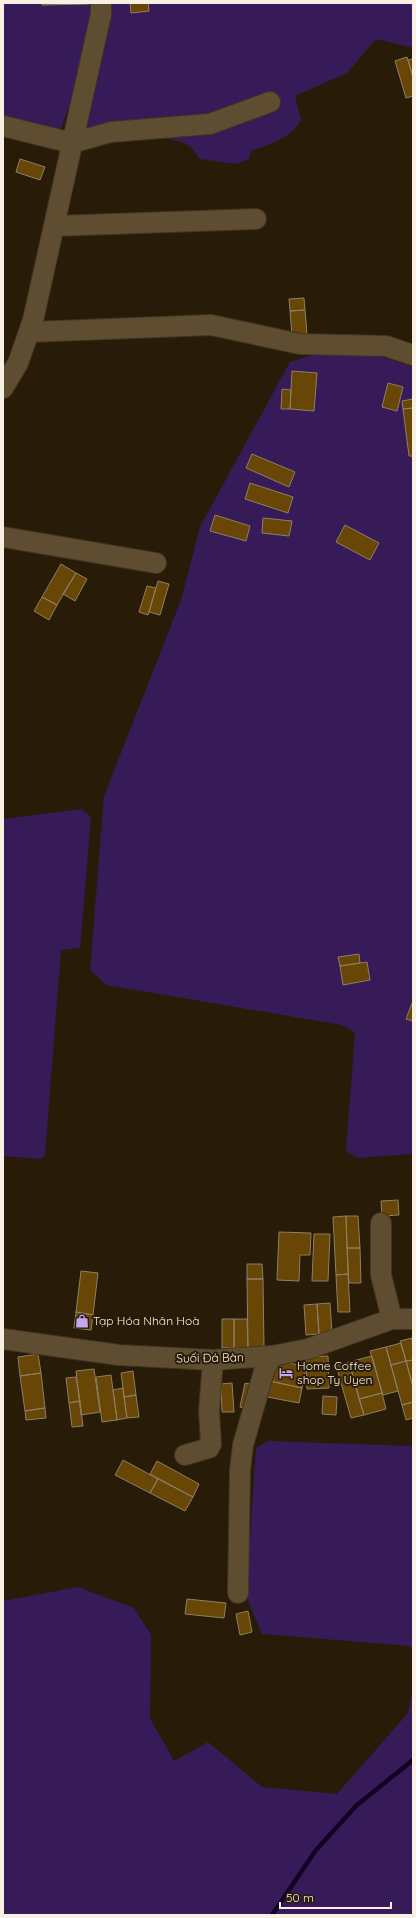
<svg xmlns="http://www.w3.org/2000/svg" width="416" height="1918" viewBox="0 0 416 1918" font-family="Quicksand,sans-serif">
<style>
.green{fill:#371b58}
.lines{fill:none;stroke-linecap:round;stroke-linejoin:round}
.stream{stroke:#120027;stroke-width:4.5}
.building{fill:#674606;stroke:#8e7f67}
.minor-casing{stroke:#413521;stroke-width:22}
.minor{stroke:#5f4d31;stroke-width:20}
.labels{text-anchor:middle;stroke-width:4;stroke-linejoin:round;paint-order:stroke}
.poi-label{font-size:12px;fill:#f8f0e3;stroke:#281b07;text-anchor:start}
.street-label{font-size:12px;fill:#f8f0e3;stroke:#281b07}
</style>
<rect width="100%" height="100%" fill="#281b07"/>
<path class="green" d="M3,3H93L79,99L68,109L60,131L3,124Z
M104,3H413V48L376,39L347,73L295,96L301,120C292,138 270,144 251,151L249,159L237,164L200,159C196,155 192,147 188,145C157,130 110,139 79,149Z
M322,352L383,357L413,367V1154L358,1158L346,1151L355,1033L342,1025L106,985L90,970L104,796L181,600L200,527L290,362Z
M82,809L91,817L80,948L61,950L45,1155L41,1159L3,1156V819Z
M268,1441L413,1446V1651L410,1646L262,1634L246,1596L256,1448Z
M78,1587L134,1608L151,1635L150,1718L174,1761L208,1742L262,1787L337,1794L408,1713L413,1689V1915H3V1601Z"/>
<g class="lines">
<path class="stream" d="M272,1915L316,1850L357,1805L413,1760"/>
</g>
<path class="building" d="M42,3H89V4L42,5Z
M130,3H148L149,11L131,13Z
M407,57L413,77V96L406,98L395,61Z
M413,59V77L408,60Z
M20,159L45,167L40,180L16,172Z
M304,298L305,310L290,311L289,299Z
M305,310L307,334L292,335L290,311Z
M292,371L317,373L314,411L290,409Z
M388,383L403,387L397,411L382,407Z
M282,389L291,390L290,409H281Z
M413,399V408L403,409L402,401Z
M413,408V456H409L403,409Z
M252,454L295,472L289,487L246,468Z
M250,483L293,497L288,513L245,499Z
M215,515L250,526L246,541L210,531Z
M263,518L292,521L289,536L262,533Z
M345,525L379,543L370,560L336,542Z
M61,564L76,573L57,605L42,597Z
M76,573L87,579L75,601L63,594Z
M158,581L169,584L160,615L149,612Z
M147,586L156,588L148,615L139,612Z
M42,597L57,605L49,620L34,611Z
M359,954L360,963L340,966L338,957Z
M367,962L370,980L343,985L340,966Z
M412,1003L413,1004V1021L406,1019Z
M398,1200L399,1215L382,1216L381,1201Z
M346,1216H358L360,1248H347Z
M346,1216L348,1274L336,1275L333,1217Z
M279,1232L311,1233L310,1255H300L299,1281L277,1280Z
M314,1234H330L328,1281H312Z
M347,1248H360L361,1283H349Z
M247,1264H262L263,1279H247Z
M81,1271L98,1273L93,1315L76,1312Z
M348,1274L350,1312H338L336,1275Z
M247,1279H263L264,1348H248Z
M330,1303L332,1333L319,1334L317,1304Z
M317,1304L319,1334L306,1335L304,1305Z
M76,1312L93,1315L91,1330L74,1328Z
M222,1319H234V1348H222Z
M234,1319H247L248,1348H234Z
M412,1338L413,1360L406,1361L400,1341Z
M401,1343L406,1361L391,1365L386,1347Z
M386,1347L398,1391L383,1395L370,1351Z
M38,1354L41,1373L20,1376L18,1357Z
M328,1356L329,1388L307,1389L306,1357Z
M372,1356L382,1393L359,1399L349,1362Z
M413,1360V1387L406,1361Z
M406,1361L413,1387V1402L402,1405L391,1365Z
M272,1362L290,1363L306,1367L302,1388L265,1380Z
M349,1362L364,1415L351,1418L336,1365Z
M94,1369L100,1412L81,1415L76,1371Z
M133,1371L136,1395L124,1397L121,1373Z
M41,1373L45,1408L25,1411L20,1376Z
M111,1375L117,1420L102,1422L96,1377Z
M76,1377L80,1401L69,1403L66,1378Z
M265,1380L302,1388L299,1403L262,1396Z
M232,1383L234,1412H222L221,1384Z
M245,1383L255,1385L250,1410L240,1407Z
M123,1388L127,1418L117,1420L113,1390Z
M382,1393L386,1409L364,1415L359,1399Z
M136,1395L139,1417L127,1418L124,1397Z
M323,1396L337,1397L336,1415L322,1414Z
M80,1401L83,1426L72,1427L69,1403Z
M413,1402V1418L406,1420L402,1405Z
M45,1408L46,1418L26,1420L25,1411Z
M123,1460L158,1479L150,1493L115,1475Z
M157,1461L199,1484L193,1497L150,1474Z
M158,1479L193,1497L185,1511L150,1493Z
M187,1599L226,1603L224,1618L185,1614Z
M248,1611L252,1632L240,1635L236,1614Z"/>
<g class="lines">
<g class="minor-casing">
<path id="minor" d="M3,126L72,143L111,132L210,124L270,102
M54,226L256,219
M30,332L211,325L300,344L386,346L413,355
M3,388L18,363L33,320L101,14V3
M3,537L156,563
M381,1223V1275L392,1319
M3,1339L119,1355L213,1360L272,1356L308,1349L392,1319H413
M185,1455L209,1448L211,1444L209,1411L213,1360
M238,1593L240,1470L243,1445L265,1368L272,1356"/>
</g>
<use href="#minor" class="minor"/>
</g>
<defs>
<g id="shop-bare" transform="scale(1.08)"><path d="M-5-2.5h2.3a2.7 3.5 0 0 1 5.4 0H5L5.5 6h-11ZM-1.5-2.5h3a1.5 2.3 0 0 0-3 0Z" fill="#c3a7f2" stroke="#281b07" stroke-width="2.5" paint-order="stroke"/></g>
<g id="hotel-bare" transform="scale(1.08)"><path d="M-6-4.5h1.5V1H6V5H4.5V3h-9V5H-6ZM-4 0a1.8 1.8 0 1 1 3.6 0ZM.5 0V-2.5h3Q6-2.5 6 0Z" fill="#c3a7f2" stroke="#281b07" stroke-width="2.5" paint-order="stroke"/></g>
</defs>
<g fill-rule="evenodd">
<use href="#shop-bare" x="82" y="1321"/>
<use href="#hotel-bare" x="286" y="1373"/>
</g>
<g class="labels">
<g class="poi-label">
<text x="93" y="1325">Tạp Hóa Nhân Hoà</text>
<text x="297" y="1370">Home Coffee<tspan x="297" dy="14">shop Ty Uyen</tspan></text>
</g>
<g class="street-label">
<text transform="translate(210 1358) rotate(-1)" y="4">Suối Đá Bàn</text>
</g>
</g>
<rect width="416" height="1918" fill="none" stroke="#f8f0e3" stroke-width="8"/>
<path d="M280 1902v6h111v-6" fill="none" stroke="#f8f0e3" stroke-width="2"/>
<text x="286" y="1902" font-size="12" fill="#f8f0e3" stroke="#281b07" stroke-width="3" paint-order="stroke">50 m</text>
</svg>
